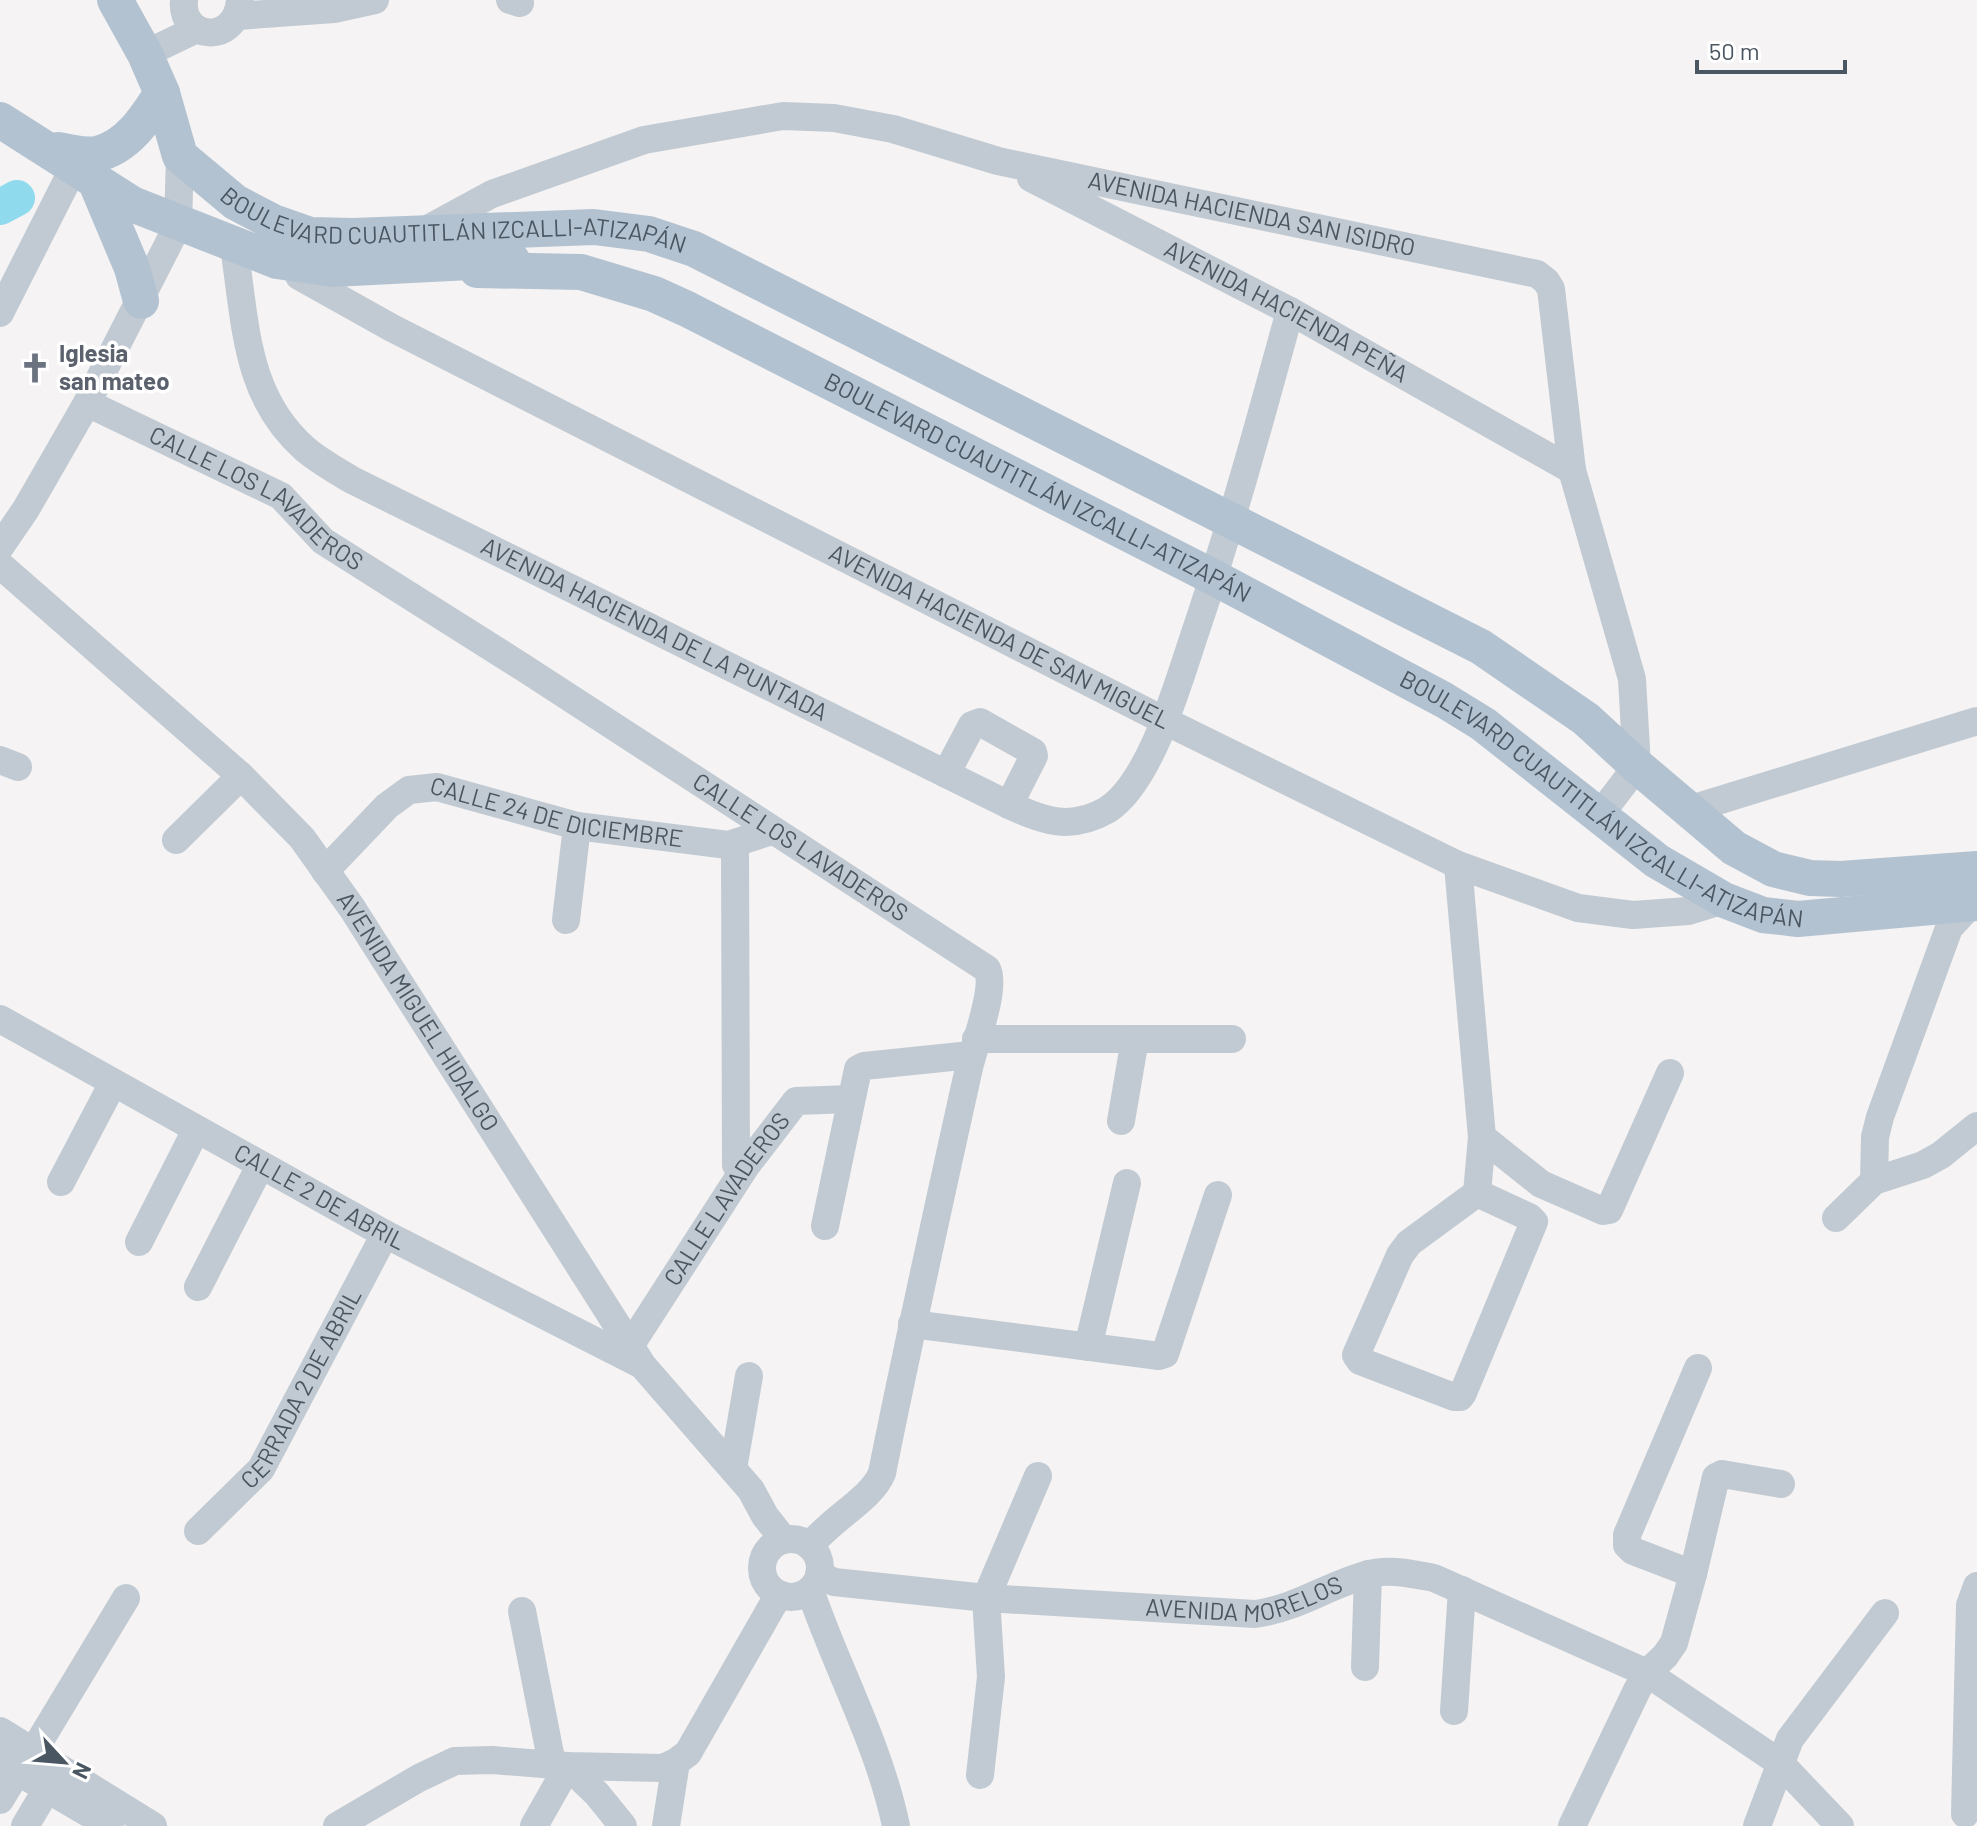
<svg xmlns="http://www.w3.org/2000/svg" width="1977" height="1826" viewBox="0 0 1977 1826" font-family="Barlow,sans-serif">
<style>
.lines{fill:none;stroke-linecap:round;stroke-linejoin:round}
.river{stroke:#90daee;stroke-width:36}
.minor{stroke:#c1cad2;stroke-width:28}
.major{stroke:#b3c2d1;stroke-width:36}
.major-bridge{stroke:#b3c2d1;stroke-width:36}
.labels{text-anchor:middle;stroke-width:7;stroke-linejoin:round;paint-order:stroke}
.street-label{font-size:24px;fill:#4a5661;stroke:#fff}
.worship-label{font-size:24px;font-weight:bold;fill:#5b616d;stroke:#fff;text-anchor:start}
</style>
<rect width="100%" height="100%" fill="#f5f3f3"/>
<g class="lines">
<path class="river" d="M0,207L17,198"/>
<g class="minor">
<path d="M184,0C180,40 235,46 240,1"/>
<path d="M510,0L520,3"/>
<path d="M238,16L334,9L375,0"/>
<path d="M145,54L197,29"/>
<path id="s1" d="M1031,178L1290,311L1572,470"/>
<path id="s2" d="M422,232L492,194L644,140L783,116L834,118L893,129L998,161L1537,274L1546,281L1551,289L1572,470L1632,679L1637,766L1599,816"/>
<path id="s3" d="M235,254C246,327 246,397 305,449C319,461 337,471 352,480L1009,805C1043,821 1071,831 1107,810C1152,782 1180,676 1197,627C1232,523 1261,417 1290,311"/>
<path id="s4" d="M299,276L392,328L1165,721L1458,865L1578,908L1633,915L1688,911L1724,900"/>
<path d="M0,313L76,163"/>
<path id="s5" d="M87,403L281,496L323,541L524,668L987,969C997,987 974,1046 969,1068C939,1203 909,1338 882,1473C872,1499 829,1520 810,1546"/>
<path d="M0,547L26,509L87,403L178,225L180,156"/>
<path id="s6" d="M0,565L241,776L302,838L352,908L643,1366L751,1490L765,1516L784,1540"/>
<path d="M0,760L18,767"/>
<path d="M946,774L972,725L980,722L1033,752L1034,756L1009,805"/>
<path d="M1688,810L1977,721"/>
<path d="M176,840L241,776"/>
<path d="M735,845L736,1165"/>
<path d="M1458,865L1482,1137L1477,1193L1409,1243L1400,1255L1356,1355L1360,1361L1454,1397H1460L1463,1393L1534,1222L1529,1217L1477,1193"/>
<path id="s7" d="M325,871L387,806L409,790L437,787L577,826L728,845L772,831"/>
<path d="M566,920L577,826"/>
<path id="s8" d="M0,1019L385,1234L640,1364"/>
<path d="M976,1039H1232"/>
<path d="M1121,1121L1135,1039"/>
<path d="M1482,1137L1541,1184L1603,1211L1609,1210L1670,1073"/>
<path d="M1874,1181L1875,1137L1880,1117L1949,928L1972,903"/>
<path d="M61,1182L113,1083"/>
<path d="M1836,1218L1874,1181L1923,1165L1941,1155L1977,1126"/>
<path d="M825,1226L858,1069L864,1066L971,1055"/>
<path d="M139,1242L196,1130"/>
<path d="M198,1287L260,1166"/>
<path d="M912,1324L1159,1356L1165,1354L1218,1195"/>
<path id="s9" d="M630,1346L746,1166L796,1101L851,1099"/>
<path d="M1088,1347L1127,1183"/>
<path d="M733,1469L749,1376"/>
<path id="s10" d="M198,1531L261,1469L385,1234"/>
<circle cx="791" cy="1568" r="29"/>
<path d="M1693,1574L1633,1551L1627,1545V1535L1698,1368"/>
<path id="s11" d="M819,1575L834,1582L986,1598L1255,1614C1298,1608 1326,1586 1366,1575C1388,1568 1412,1574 1434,1578L1647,1673L1780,1763L1840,1826"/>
<path d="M810,1590C837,1669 879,1744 896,1826"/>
<path d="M522,1611L552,1764"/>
<path d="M1365,1667L1368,1574"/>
<path d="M1454,1711L1462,1590"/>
<path d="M0,1731L153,1826"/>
<path d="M33,1752L126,1598"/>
<path d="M0,1761L110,1826"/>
<path d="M980,1775L991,1677L986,1598L1038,1476"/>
<path d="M0,1800L17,1772"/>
<path d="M1965,1814L1970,1605L1977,1586"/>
<path d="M25,1826L47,1789"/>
<path d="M337,1826L419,1778L455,1761L492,1760L568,1766L663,1768L676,1762L688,1753L779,1594"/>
<path d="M534,1826L568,1766L597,1794L623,1826"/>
<path d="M666,1826L676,1762"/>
<path d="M1572,1826L1637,1690L1647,1673L1665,1656L1674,1643L1693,1574L1716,1477L1722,1474L1781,1484"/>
<path d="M1757,1826L1790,1739L1885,1613"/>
</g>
<g class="major">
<path id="s12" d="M115,0L145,54L162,93L180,156L235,202L273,222L310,235L353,236L594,227L649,234L694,249L1481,647L1586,719L1637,766L1734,848L1773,869L1810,878L1841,879L1977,869"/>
<path d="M58,150C70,152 86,156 97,154C128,147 146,118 162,93"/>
<path d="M92,173L132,268L141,301"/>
<path id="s13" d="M477,270L581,272L654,294L687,309L1213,577L1444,700L1483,724L1657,861L1724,900L1763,915L1798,919L1977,903"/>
</g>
<path class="major-bridge" d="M0,120L132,204L277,261L333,269L512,260"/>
</g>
<defs>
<g id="church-bare" transform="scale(2.4)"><path d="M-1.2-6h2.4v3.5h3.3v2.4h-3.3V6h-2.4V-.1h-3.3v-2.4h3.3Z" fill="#6b7280" stroke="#fff" stroke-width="2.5" paint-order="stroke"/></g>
</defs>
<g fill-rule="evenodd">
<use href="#church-bare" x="35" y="368"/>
</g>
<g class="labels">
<g class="street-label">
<text dy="8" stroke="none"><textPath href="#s2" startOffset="862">AVENIDA HACIENDA SAN ISIDRO</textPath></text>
<text dy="8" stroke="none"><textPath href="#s12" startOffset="464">BOULEVARD CUAUTITLÁN IZCALLI-ATIZAPÁN</textPath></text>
<text dy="8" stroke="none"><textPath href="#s1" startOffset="288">AVENIDA HACIENDA PEÑA</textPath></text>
<text dy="8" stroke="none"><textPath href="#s13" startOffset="610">BOULEVARD CUAUTITLÁN IZCALLI-ATIZAPÁN</textPath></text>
<text dy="8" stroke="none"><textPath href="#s5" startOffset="196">CALLE LOS LAVADEROS</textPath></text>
<text dy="8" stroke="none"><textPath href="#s3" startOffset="606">AVENIDA HACIENDA DE LA PUNTADA</textPath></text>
<text dy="8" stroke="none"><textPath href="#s4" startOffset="788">AVENIDA HACIENDA DE SAN MIGUEL</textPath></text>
<text dy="8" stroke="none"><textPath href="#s13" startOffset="1258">BOULEVARD CUAUTITLÁN IZCALLI-ATIZAPÁN</textPath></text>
<text dy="8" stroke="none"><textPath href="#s7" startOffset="268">CALLE 24 DE DICIEMBRE</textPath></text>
<text dy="8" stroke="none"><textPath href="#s5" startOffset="844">CALLE LOS LAVADEROS</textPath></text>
<text dy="8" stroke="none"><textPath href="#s6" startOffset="616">AVENIDA MIGUEL HIDALGO</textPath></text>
<text dy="8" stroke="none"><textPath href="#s8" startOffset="366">CALLE 2 DE ABRIL</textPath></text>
<text dy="8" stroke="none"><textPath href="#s9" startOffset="176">CALLE LAVADEROS</textPath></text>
<text dy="8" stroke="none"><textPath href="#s10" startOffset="178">CERRADA 2 DE ABRIL</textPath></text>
<text dy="8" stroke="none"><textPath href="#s11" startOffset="430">AVENIDA MORELOS</textPath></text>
</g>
<g class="worship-label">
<text x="59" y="362">Iglesia<tspan x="59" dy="28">san mateo</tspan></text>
</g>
</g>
<g transform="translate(64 1762) rotate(116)" stroke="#ffffff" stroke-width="6" paint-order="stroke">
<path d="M0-6L14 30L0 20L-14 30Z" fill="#4a5661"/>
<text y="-12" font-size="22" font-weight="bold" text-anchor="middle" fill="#4a5661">N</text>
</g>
<path d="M1697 60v12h148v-12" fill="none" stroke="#4a5661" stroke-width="4"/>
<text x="1709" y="60" font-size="24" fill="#4a5661" stroke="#ffffff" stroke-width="6" paint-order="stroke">50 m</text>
</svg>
